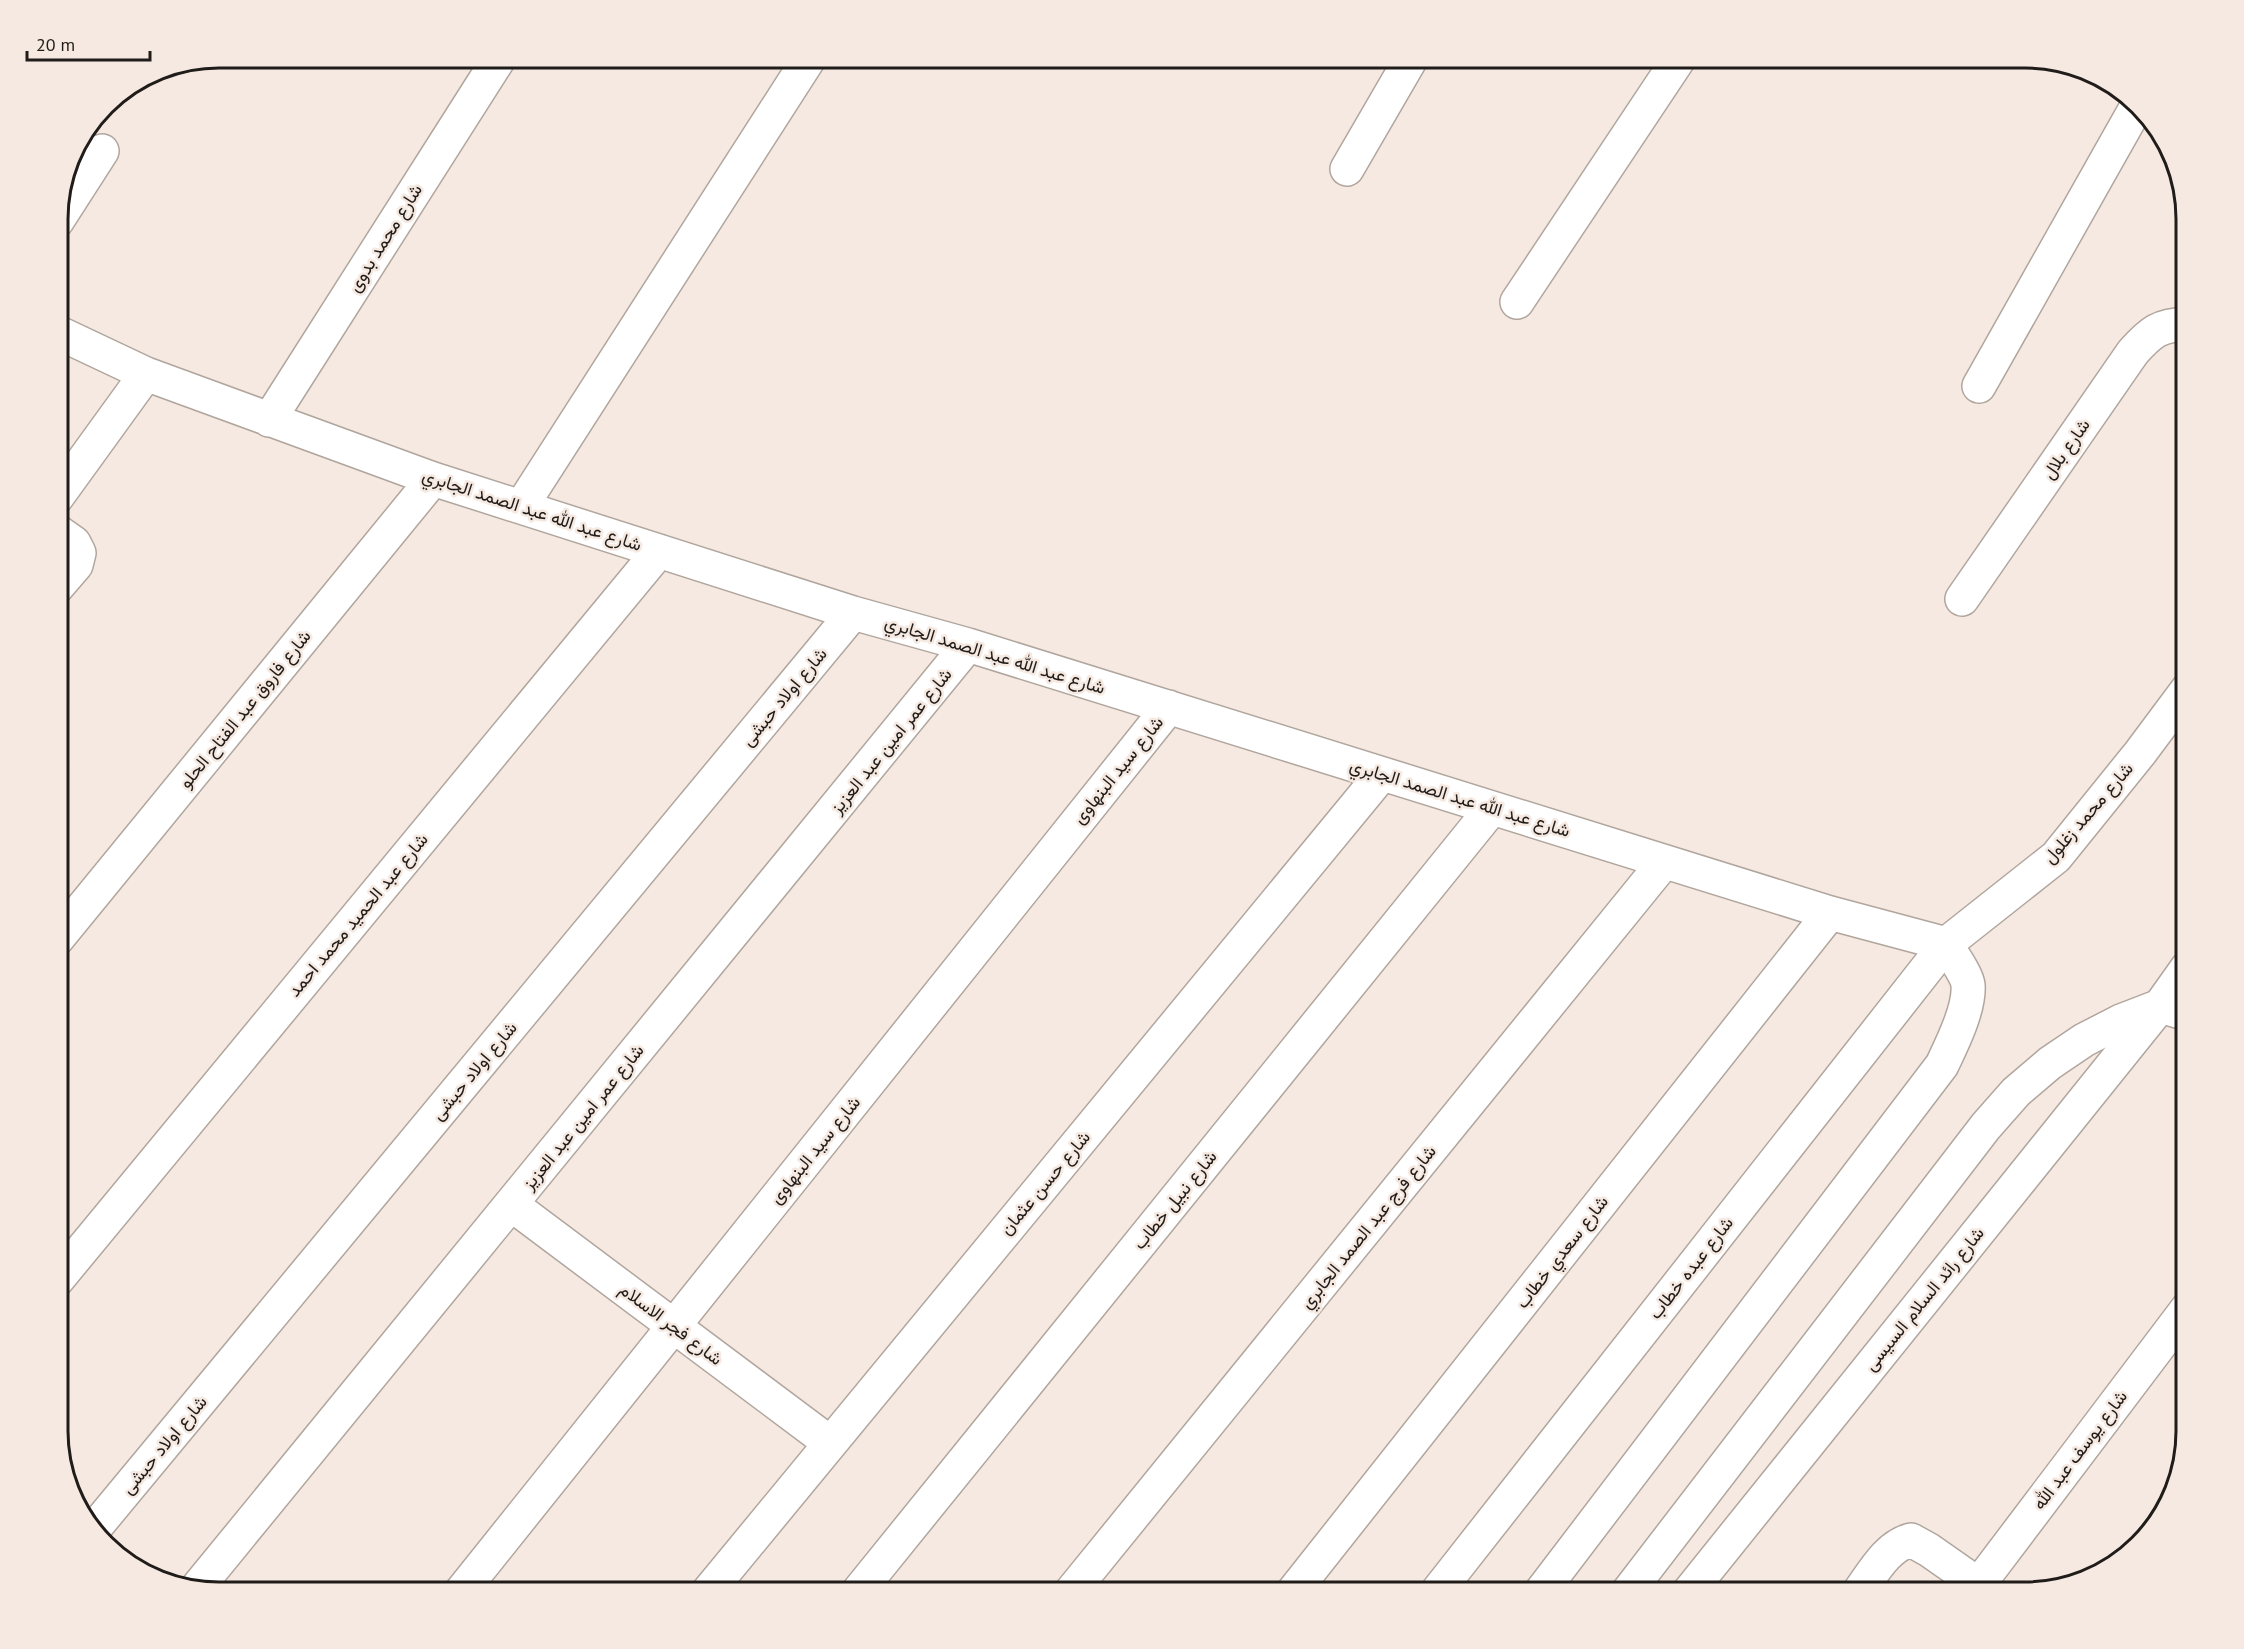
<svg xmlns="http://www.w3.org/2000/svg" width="2244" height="1649" viewBox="0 0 2244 1649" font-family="'PT Sans',Vazirmatn,sans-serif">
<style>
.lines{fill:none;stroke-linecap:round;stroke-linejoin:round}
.minor-casing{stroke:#b1a69e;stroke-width:36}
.major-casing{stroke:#b1a69e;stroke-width:36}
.minor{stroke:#fff;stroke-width:33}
.major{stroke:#fff;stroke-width:33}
.labels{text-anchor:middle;stroke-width:5;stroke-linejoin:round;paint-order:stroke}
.street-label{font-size:18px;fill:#201c19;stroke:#f5e9e1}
.rim{fill:none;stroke:#201c19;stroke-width:3}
</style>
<rect width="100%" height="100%" fill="#f5e9e1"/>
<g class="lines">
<g class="minor-casing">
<path id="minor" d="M1347,169L1412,57
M57,221L102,151
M1517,302L1680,57
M57,332L146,374L433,479L853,613L968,645L1830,913L1946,944L1437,1592
M1979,386L2137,106
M269,420L500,57
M57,497L146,374
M521,507L810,57
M57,531L74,543L79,553L76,565L57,587
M1962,599L2133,352C2151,332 2159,325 2187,324
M57,939L433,479
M512,1205L830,1443
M57,1280L659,551
M94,1529L853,613
M197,1588L968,645
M461,1592L1169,707
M708,1592L1382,774
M858,1592L1492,808
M1071,1592L1664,862
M1293,1592L1830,913
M1689,1592L2160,1006L2187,1014
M1859,1592C1873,1573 1887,1546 1911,1540L1929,1550L1979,1585
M1973,1592L2187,1309"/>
</g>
<g class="major-casing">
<path id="major" d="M1541,1592L1942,1065C1952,1044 1970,1008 1968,985C1967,975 1951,953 1946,944L2056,857L2140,753L2187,690
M1628,1592L1986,1126L2016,1092L2050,1063L2084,1040L2121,1021L2160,1006L2187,968"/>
</g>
<use href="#minor" class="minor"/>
<use href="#major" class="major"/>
</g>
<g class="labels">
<g class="street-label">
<text transform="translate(385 238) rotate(-58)" y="6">شارع محمد بدوى</text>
<text transform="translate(2066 449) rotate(-55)" y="6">شارع بلال</text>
<text transform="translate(532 510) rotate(18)" y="6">شارع عبد الله عبد الصمد الجابري</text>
<text transform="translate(995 655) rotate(17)" y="6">شارع عبد الله عبد الصمد الجابري</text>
<text transform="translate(784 697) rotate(-50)" y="6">شارع اولاد حبشى</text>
<text transform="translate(245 709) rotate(-51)" y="6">شارع فاروق عبد الفتاح الحلو</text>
<text transform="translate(891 741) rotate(-51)" y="6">شارع عمر امين عبد العزيز</text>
<text transform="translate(1118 770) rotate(-51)" y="6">شارع سيد البنهاوى</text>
<text transform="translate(1460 798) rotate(17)" y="6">شارع عبد الله عبد الصمد الجابري</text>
<text transform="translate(2088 813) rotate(-49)" y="6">شارع محمد زغلول</text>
<text transform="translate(358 915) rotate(-50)" y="6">شارع عبد الحميد محمد احمد</text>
<text transform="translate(474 1071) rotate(-50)" y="6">شارع اولاد حبشى</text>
<text transform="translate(583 1117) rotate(-51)" y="6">شارع عمر امين عبد العزيز</text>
<text transform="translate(815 1150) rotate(-51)" y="6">شارع سيد البنهاوى</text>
<text transform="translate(1045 1183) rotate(-50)" y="6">شارع حسن عثمان</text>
<text transform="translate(1175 1200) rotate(-51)" y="6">شارع نبيل خطاب</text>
<text transform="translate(1368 1227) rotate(-51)" y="6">شارع فرج عبد الصمد الجابري</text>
<text transform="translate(1562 1252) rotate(-52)" y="6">شارع سعدي خطاب</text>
<text transform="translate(1691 1268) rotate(-52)" y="6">شارع عبده خطاب</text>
<text transform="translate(1924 1299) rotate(-51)" y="6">شارع رائد السلام السيسى</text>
<text transform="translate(671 1324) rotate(37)" y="6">شارع فجر الاسلام</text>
<text transform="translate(164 1445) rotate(-50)" y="6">شارع اولاد حبشى</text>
<text transform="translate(2080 1450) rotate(-53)" y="6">شارع يوسف عبد الله</text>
</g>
</g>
<path d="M0 0H2244V1649H0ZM219 68H2025A151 151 0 0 1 2176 219V1431A151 151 0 0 1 2025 1582H219A151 151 0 0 1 68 1431V219A151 151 0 0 1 219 68Z" fill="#f5e9e1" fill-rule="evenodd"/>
<path class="rim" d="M219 68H2025A151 151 0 0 1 2176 219V1431A151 151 0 0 1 2025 1582H219A151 151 0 0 1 68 1431V219A151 151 0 0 1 219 68Z"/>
<path d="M27 51v9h123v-9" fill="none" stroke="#201c19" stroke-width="3"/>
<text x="36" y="51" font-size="18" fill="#201c19" stroke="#f5e9e1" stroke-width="4.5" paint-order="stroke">20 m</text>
</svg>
